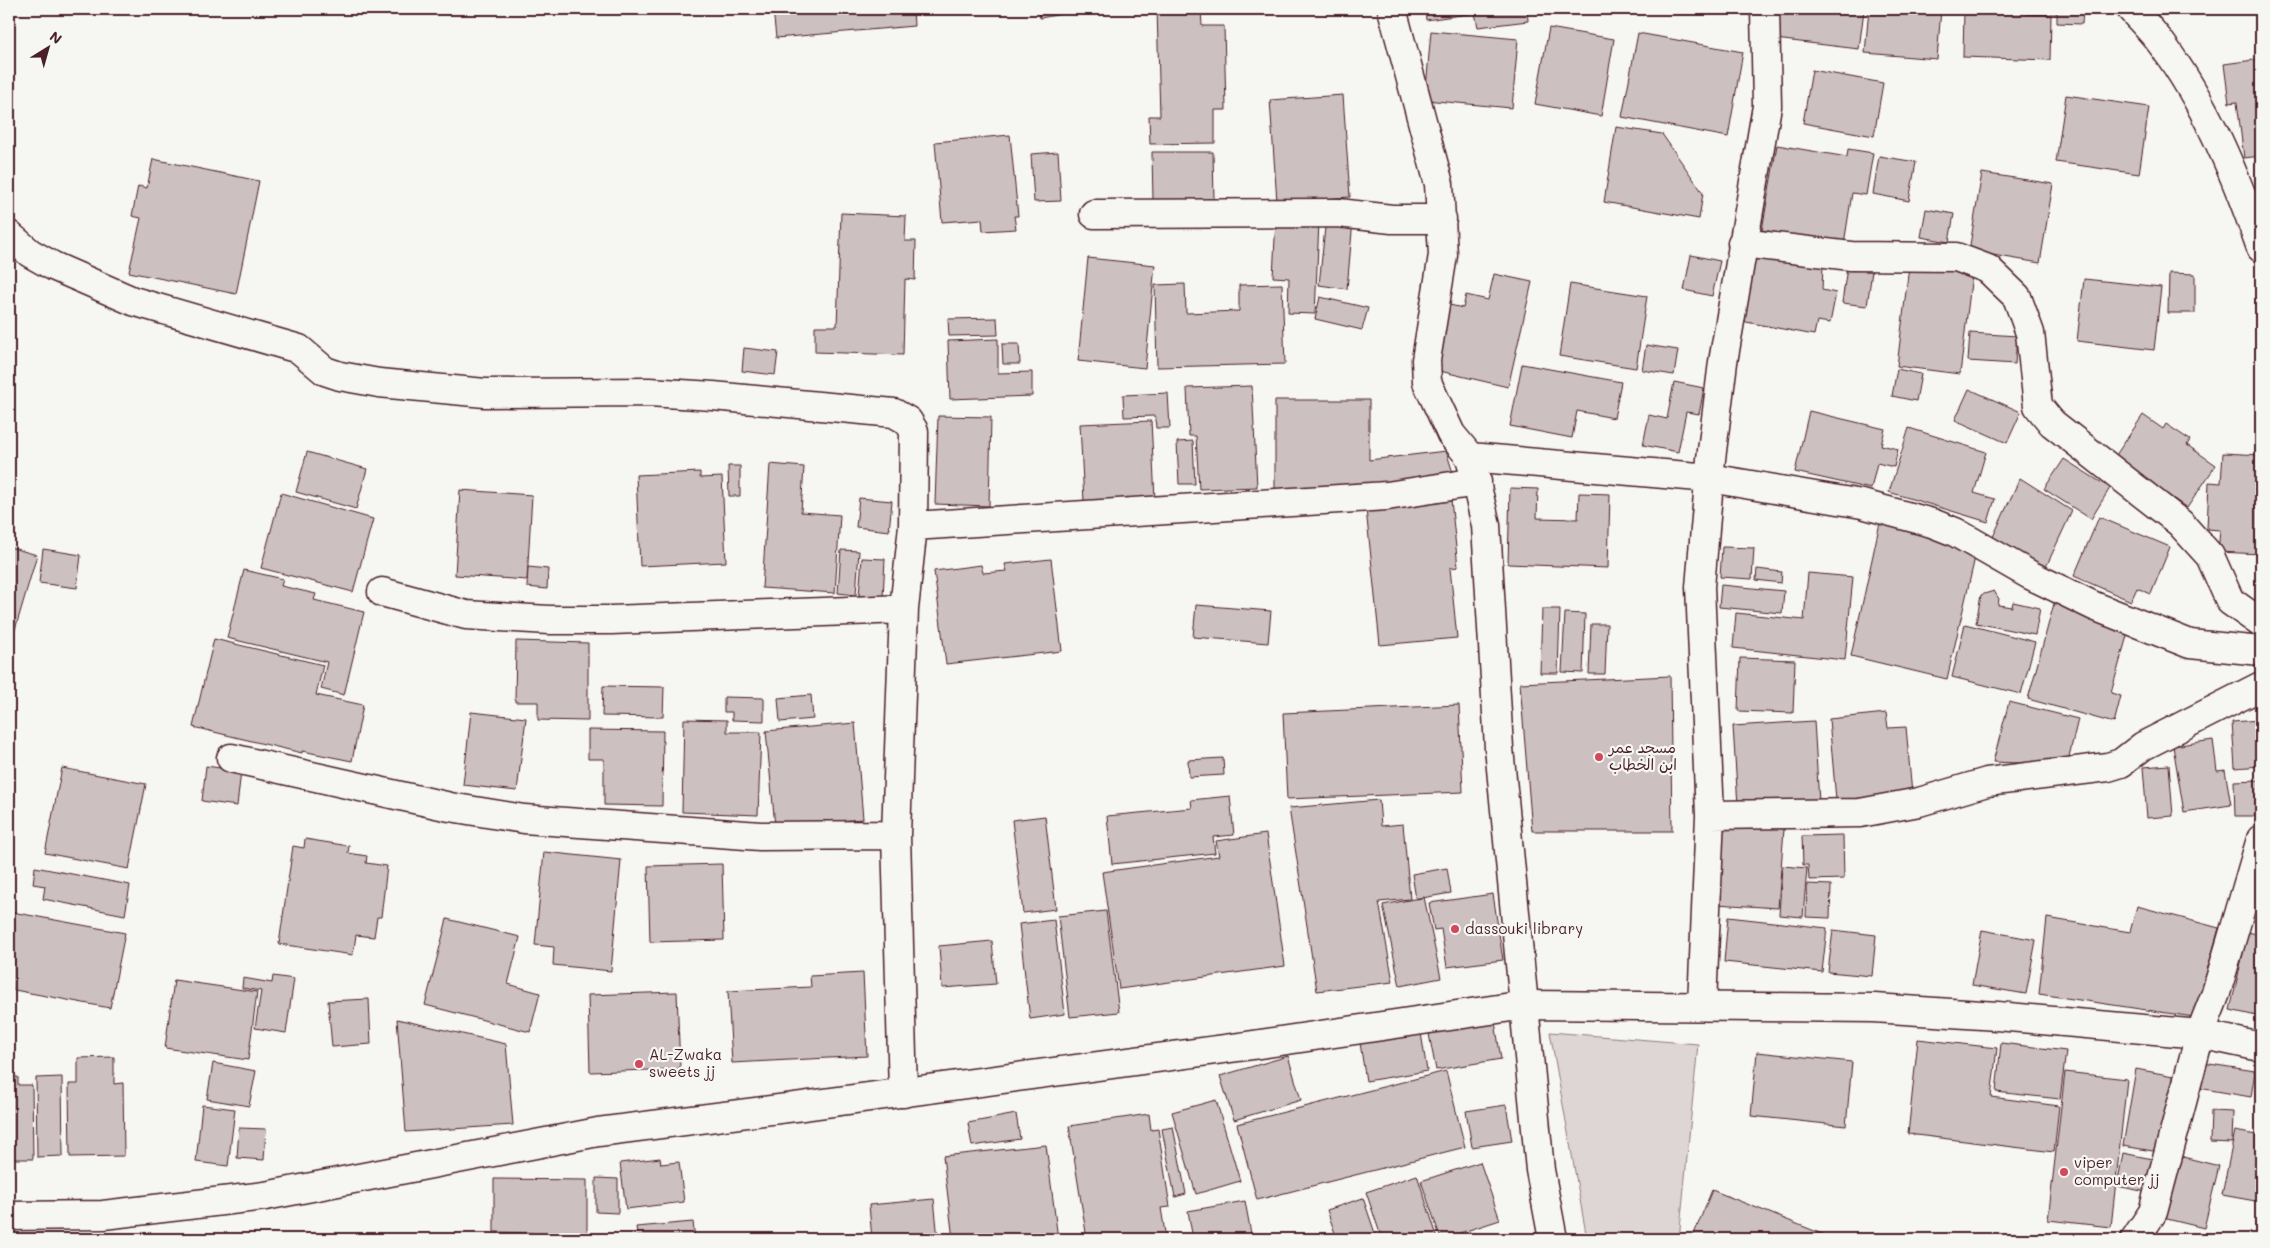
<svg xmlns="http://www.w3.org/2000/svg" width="2270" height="1248" viewBox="0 0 2270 1248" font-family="Mali,'Playpen Sans Arabic',sans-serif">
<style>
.green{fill:#ddd6d5;stroke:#947a80}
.building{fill:#ccc1c0;stroke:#4a1f2b}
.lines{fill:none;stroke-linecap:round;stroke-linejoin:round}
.street-casing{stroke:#4a1f2b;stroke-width:31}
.secondary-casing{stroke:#4a1f2b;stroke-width:31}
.street{stroke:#f6f6f2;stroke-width:28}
.secondary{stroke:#f6f6f2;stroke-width:28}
.poi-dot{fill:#d1495b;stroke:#f6f6f2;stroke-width:2}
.labels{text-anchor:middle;stroke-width:4.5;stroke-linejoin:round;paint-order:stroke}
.poi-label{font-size:15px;fill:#4a1f2b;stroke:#f6f6f2;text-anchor:start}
</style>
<rect width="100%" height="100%" fill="#f6f6f2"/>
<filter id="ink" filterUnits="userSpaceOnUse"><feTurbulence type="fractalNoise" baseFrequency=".02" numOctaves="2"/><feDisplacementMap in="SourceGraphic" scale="10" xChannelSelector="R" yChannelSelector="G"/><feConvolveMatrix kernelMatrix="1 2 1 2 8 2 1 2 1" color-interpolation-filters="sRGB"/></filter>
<g filter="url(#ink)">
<path class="green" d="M1550,1032L1698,1044L1679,1239H1587Z"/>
<path class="building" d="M773,9H913L914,26L776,38Z
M1038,9H1089L1040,18Z
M1157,9H1201L1202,26H1224L1226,110H1215V143L1150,144L1149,116H1160Z
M1425,9H1527L1528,21L1478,27L1475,13L1426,20Z
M1778,9L1864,10L1859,49L1775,39Z
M1869,9H1941L1937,59L1865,53Z
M1964,9H2026V14L2051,15L2050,60L1963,57Z
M2032,9H2083L2082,24L2057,23V13L2032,12Z
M1549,28L1614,39L1601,116L1535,104Z
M1431,31L1518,39L1512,108L1425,100Z
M1638,33L1743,52L1728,137L1622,117Z
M2261,59V156L2244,158L2237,102L2229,103L2224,64Z
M1812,70L1883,83L1874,136L1803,123Z
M1343,95L1350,197L1277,202L1270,100Z
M2066,95L2149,107L2139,174L2056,162Z
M1616,127L1662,134L1703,193L1699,219L1604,202Z
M1010,135L1018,216H1014L1016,229L983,231L982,219L942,222L935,142Z
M1777,145L1847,157L1848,149L1873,153L1866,195L1852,193L1844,244L1762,230Z
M1058,152L1061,201L1034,202L1031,154Z
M1152,152H1213L1214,201H1153Z
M1879,156L1916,162L1909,201L1873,194Z
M153,159L259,181L236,294L129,272L141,218L132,216L138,186L147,188Z
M1982,173L2053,184L2040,263L1969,251Z
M1926,209L1954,214L1949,242L1921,237Z
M841,213L906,216L905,241H916L915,280L905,279L903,355L815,352V326H837Z
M1326,218L1353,220L1347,289L1319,285Z
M1276,219L1319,221L1315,314L1288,313L1289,278L1273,277Z
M1691,255L1720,261L1712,296L1684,290Z
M1748,256L1823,265L1822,290L1836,293L1830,323L1817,321L1814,335L1736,320Z
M1088,258L1155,265L1145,368L1078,361Z
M1909,266L1972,274L1960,374L1897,366Z
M1847,267L1872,271L1867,306L1842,303Z
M2169,273L2195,274V313H2168Z
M1494,274L1532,282L1508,387L1431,369L1445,304L1463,308L1466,295L1488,300Z
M2084,279L2161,287L2154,350L2077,341Z
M1185,284L1186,313L1239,311V285L1282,284L1285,364L1157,367L1155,285Z
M1570,284L1647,296L1636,368L1559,356Z
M1320,297L1368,308L1362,330L1315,319Z
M997,318L998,335L949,336L948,319Z
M1970,333L2017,336L2015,364L1968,361Z
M998,339V373L1032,372V396L950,399L948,341Z
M1002,344H1019L1020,364H1003Z
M1646,345L1678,350L1674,375L1642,370Z
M744,348L778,352L775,375L742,371Z
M1522,364L1621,382L1614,418L1577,411L1572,438L1510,426Z
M1897,369L1921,374L1916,401L1892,396Z
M1674,382L1704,388L1699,414L1686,412L1678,452L1643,445L1649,415L1667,419Z
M1252,386L1257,487L1199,489L1196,436H1189L1187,388Z
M1969,389L2021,412L2007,443L1955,420Z
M1168,393L1170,428H1156L1155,416L1124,417L1123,395Z
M1275,400H1369V460L1446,451L1456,482L1275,494Z
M1809,411L1885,429L1881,445L1898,449L1894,467L1877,463L1871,489L1795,472Z
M2143,415L2163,429L2166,424L2190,440L2187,445L2216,465L2187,508L2114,458Z
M938,416L991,417L989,506L935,504Z
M1151,421L1155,499L1084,502L1080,424Z
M1909,428L1986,452L1974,493L1995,499L1988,522L1889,492Z
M1193,441L1195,484H1179L1177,442Z
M307,452L367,469L356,509L296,492Z
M2223,453L2261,455V554L2218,552L2220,530L2207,529L2209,482L2221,483Z
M2064,459L2110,488L2091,519L2044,489Z
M770,464L804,467L801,512L840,515L835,593L762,588Z
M728,466H740V496H729Z
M700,472V478L722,477L726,562L640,566L636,475Z
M2020,478L2072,511L2045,569L1992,539Z
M1510,488L1538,489L1537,518L1578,519L1579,493L1610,494L1608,568L1508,564Z
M460,490L532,495L527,580L455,575Z
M281,493L373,519L353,592L261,568Z
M859,498L892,501L889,531L856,527Z
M1451,500L1458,567L1450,568L1457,638L1380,645L1366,509Z
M2099,517L2170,547L2151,594L2137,588L2131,601L2074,576Z
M1881,518L1976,553L1947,679L1851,656Z
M9,547L37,555L14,633L9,632Z
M1722,547L1754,548L1752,579L1720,577Z
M43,549L81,555L77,588L39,583Z
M841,550L859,551L856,595L838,593Z
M862,558L885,559L883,597L859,596Z
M1051,559L1062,651L946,664L934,571L981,565L983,573L1007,571L1005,564Z
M528,567L548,569L547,589L527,587Z
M1757,569L1782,572L1781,583L1756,580Z
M244,570L283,579L281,586L316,594L314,600L364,612L344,695L321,689L327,662L227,638Z
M1808,573L1853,577L1845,660L1733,648L1736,613L1804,620Z
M1721,585L1784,591L1782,613L1719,607Z
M1994,591L1999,599L1998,605L2012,607L2013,602L2040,608L2035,635L1976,623L1981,595Z
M2055,600L2130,625L2111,693L2121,696L2114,723L2028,699Z
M1196,605L1271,611L1268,643L1193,637Z
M1542,609H1560L1558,673H1540Z
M1565,613L1585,614L1583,673L1562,672Z
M1591,624H1607L1605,674H1589Z
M1965,624L2035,642L2021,694L1952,677Z
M214,639L323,665L316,695L363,705L352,761L302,751V753L193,727Z
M516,641L588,643V721L538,720V702H515Z
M1740,658L1795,660L1793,713L1738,711Z
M1670,676L1672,831H1532L1520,683Z
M603,686L664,687L663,717L602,716Z
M811,695L813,719L780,722L778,698Z
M724,697L764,698V721L732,720V712H724Z
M2009,702L2078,719L2067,765L1993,762Z
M1459,705L1463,792L1287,799L1283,713Z
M471,712L526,718L517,791L463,785Z
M1886,713L1888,728L1906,727L1912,794L1836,800L1829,719Z
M684,719L727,720V732H761L758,815L682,812Z
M2261,720V766L2235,768L2232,722Z
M1814,721L1819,802L1738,806L1733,726Z
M855,723L863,819L775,826L766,731Z
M588,730L663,731L662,806L604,805V759H588Z
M2213,740L2217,771L2225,770L2231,805L2184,812L2173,746Z
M1223,758L1224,775L1189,777L1188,760Z
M2169,765L2173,816L2147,818L2143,767Z
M206,766L241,771L237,806L202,801Z
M62,768L146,784L129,869L45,853Z
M2260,780L2261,816H2235L2234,781Z
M1230,796L1234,835L1213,837L1215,853L1112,864L1107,816L1192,808L1191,800Z
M1379,800L1381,826L1403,824L1410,899L1379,902L1393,982L1317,991L1289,808Z
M1045,816L1056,909L1023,913L1012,820Z
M1722,825L1784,829L1778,908L1716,904Z
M1266,834L1285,966L1119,989L1102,872L1219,856L1216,841Z
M1843,835L1844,879L1809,880L1808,865H1803L1802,836Z
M305,839L349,846L348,853L367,856L366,863L387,866L381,917H377L374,937L356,935L353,955L279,944L293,846L304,848Z
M544,852L621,860L611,971L553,965L554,947L535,945Z
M722,864L724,940L650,942L648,866Z
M1782,866L1807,868L1803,917L1779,915Z
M35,867L130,885L125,915L43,899L45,886L33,884Z
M1447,868L1451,893L1416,899L1412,874Z
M1807,884L1831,885L1830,918L1806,917Z
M1493,894L1503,960L1447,967L1441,929L1434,930L1429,903Z
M1424,897L1441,978L1400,986L1383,905Z
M2137,906L2219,928L2194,1017L2039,994L2047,918L2130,932Z
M1106,911L1119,1012L1070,1017L1058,916Z
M12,912L125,933L110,1008L9,989V927Z
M1728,917L1827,928L1822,972L1724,962Z
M447,919L520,937L508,984L540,993L530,1032L425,1005Z
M1054,920L1065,1014L1030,1019L1019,924Z
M1833,930L1876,935L1872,976L1828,972Z
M1982,930L2036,940L2026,994L1972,985Z
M2248,932L2261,935V1017L2230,1010Z
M992,941L996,984L942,988L939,946Z
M863,973L867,1056L732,1063L728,991L811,987L810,976Z
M273,976L294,979L286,1033L255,1028L261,991L242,988L243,978L272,983Z
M174,980L257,992L248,1060L165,1048Z
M677,992L680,1069L590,1072L588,995Z
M369,999L371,1044L332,1047L328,1001Z
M397,1019L506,1044L513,1125L406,1132Z
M1495,1022L1501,1059L1436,1070L1429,1034Z
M1421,1033L1427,1071L1366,1081L1360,1043Z
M1918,1039L1997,1048L1991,1097L2059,1106L2054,1152L1908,1134Z
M2001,1043L2066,1051L2060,1099L1996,1092Z
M1757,1052L1852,1062L1846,1126L1751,1116Z
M1288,1056L1301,1100L1234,1120L1220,1076Z
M114,1057V1084L123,1083L124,1156L70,1157L69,1084H78V1058Z
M213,1063L256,1071L249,1106L207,1099Z
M2203,1063L2255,1071L2251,1097L2199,1088Z
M2136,1069L2184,1078L2165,1153L2123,1146Z
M1446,1071L1465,1147L1257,1200L1237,1124Z
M2065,1072L2127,1079L2111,1227L2048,1220Z
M9,1077H18V1085H32L33,1159H9Z
M62,1077L63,1156L37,1157L36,1078Z
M1216,1100L1240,1181L1196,1194L1172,1112Z
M202,1105L235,1109L228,1166L196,1162Z
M1506,1105L1512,1141L1472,1147L1466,1111Z
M2211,1111L2233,1112L2232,1143L2210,1142Z
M1016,1114L1020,1139L972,1146L968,1123Z
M1149,1114L1151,1130L1158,1129L1170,1207L1161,1208L1166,1239H1087L1069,1126Z
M1173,1127L1186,1194L1175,1197L1162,1129Z
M239,1128L266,1129L264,1160L237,1158Z
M2235,1131L2261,1136V1202L2222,1195Z
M1046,1145L1058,1239H953L943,1156Z
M2123,1153L2162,1161L2156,1194L2117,1186Z
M2179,1156L2219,1166L2204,1228L2163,1218Z
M660,1158L661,1164L679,1162L684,1202L626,1209L620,1163Z
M1480,1162L1500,1220L1441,1239L1421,1181Z
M1417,1175L1438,1239H1382L1366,1192Z
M596,1178L618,1179V1213L596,1212Z
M494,1179L587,1180V1233H564V1239H533V1233L494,1232Z
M1712,1190L1832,1238V1239H1692Z
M1363,1198L1377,1239H1337L1327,1210Z
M934,1199L938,1239H872L869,1205Z
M1245,1201L1252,1239H1193L1188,1211Z
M693,1222L695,1239H638L636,1227Z
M1487,1234L1489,1239H1467Z
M2206,1237H2261V1239H2206Z"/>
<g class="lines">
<g class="street-casing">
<path id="street" d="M1392,9L1439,184L1443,255L1426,360L1427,382L1451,434L1470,457L1486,525L1499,748L1540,1170L1553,1239
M2131,9C2141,20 2152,31 2161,43C2207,105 2236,176 2261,248
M1094,214L1338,213L1392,219H1442
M9,235L30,253L53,266L133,301L299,349L325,371L340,376L379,383L485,393L649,392L713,396L894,413L908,421L914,431L913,526L904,609L896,835L903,1093
M1742,243L1851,256L1956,257L1988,269L2017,297L2030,333L2038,406L2052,423L2180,523L2210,556L2230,601L2261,623
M1470,457L1710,478L1862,504L1932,523L1955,532L2030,575L2094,606L2190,644L2261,651
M913,526L1387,496L1477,482
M382,592L466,615L549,620H611L904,609
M231,758L450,807L524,819L760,836L896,835
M1710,815L1860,813L1919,802L1987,782L2108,767L2121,763L2143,746L2261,686
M1702,1005L1710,815L1700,587L1711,459L1723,362L1767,106L1765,9
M2135,1239L2153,1212L2200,1034L2216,993L2261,839"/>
</g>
<g class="secondary-casing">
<path id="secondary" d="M9,1216L103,1215L265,1196L598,1132L795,1107L1246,1046L1525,1005L1874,1008L1997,1016L2200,1034L2261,1047"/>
</g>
<use href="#street" class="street"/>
<use href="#secondary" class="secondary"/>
</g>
</g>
<g class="poi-dot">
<circle cx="1599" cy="757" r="5"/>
<circle cx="1455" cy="929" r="5"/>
<circle cx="639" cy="1064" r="5"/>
<circle cx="2064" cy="1172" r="5"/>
</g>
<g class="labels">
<g class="poi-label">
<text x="1609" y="753">مسجد عمر<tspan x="1609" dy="17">ابن الخطاب</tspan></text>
<text x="1465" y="934">dassouki library</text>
<text x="649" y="1060">AL-Zwaka<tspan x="649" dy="17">sweets jj</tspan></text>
<text x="2074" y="1168">viper<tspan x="2074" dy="17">computer jj</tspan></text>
</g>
</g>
<rect width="2270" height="1248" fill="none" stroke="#f6f6f2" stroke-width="30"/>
<rect x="15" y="15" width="2240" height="1218" fill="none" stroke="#4a1f2b" stroke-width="2" filter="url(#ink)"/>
<g transform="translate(48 48) rotate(37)" stroke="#f6f6f2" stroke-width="4" paint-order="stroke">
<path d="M0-4L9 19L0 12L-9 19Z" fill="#4a1f2b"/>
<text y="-8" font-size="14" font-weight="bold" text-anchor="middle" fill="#4a1f2b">N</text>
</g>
</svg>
